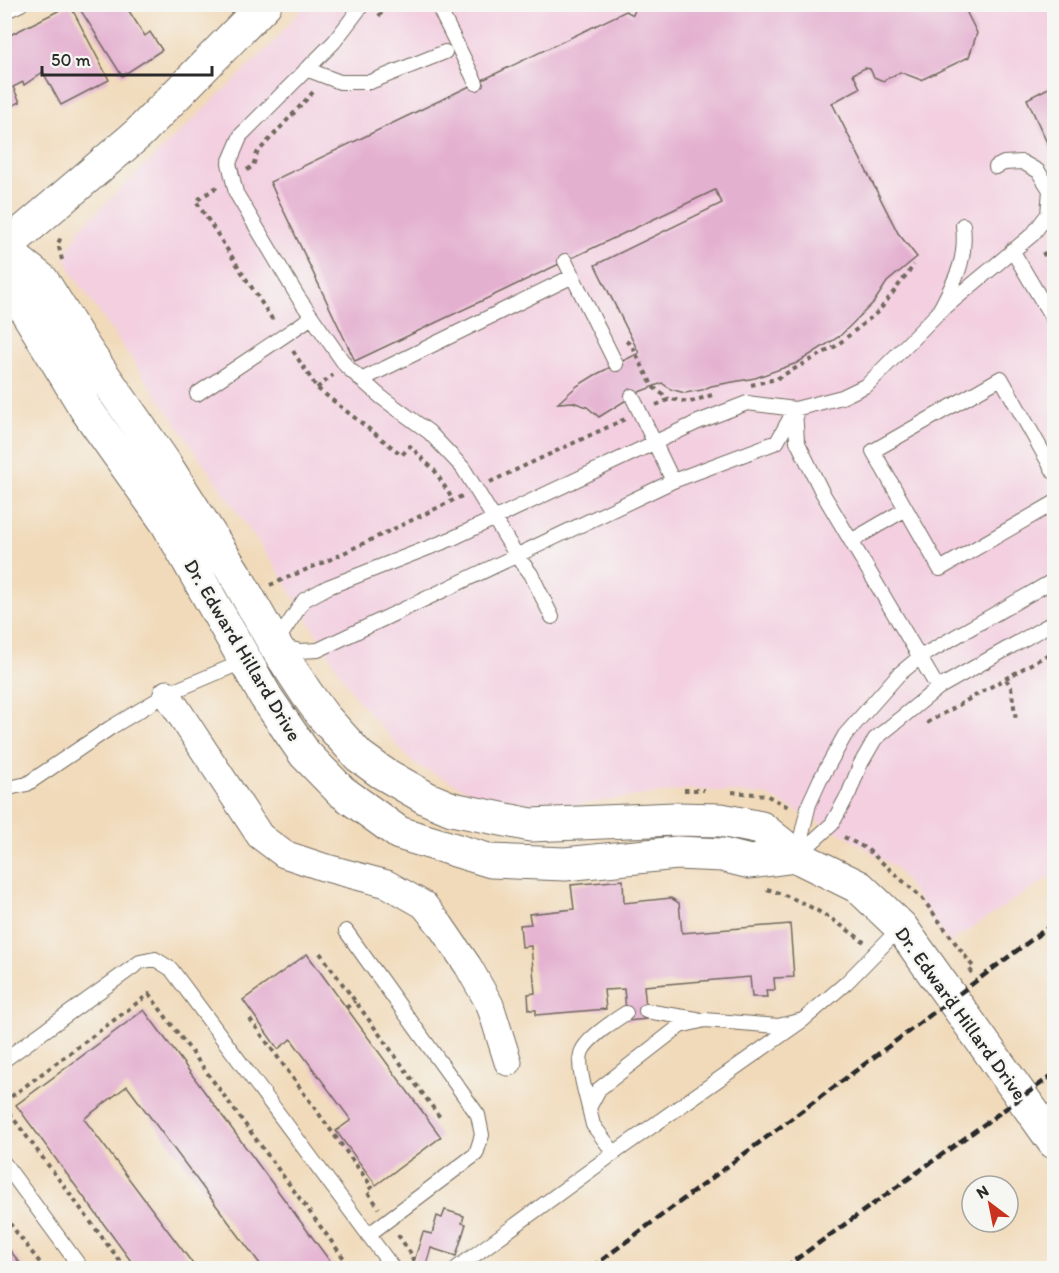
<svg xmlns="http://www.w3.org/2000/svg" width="1059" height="1273" viewBox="0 0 1059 1273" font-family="Itim,sans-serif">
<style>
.built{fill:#f3cfe0}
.building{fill:#e4b0d0}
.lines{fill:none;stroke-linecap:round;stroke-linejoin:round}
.service-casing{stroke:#70685d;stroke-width:16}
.minor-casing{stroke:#70685d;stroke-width:29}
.tertiary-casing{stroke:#70685d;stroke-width:35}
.secondary-casing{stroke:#70685d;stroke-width:35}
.path{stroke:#70685d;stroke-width:4;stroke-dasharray:4.5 4.5;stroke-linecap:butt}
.service{stroke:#fff;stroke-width:14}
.minor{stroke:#fff;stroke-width:27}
.tertiary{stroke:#fff;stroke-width:33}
.secondary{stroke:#fff;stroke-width:33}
.rail{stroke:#2b2b2b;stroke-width:4.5;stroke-dasharray:9 4.5;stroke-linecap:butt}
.labels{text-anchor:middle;stroke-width:5;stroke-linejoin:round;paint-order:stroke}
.street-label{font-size:20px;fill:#2b2b2b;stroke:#f6f6f2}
</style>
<rect width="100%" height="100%" fill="#f6f6f2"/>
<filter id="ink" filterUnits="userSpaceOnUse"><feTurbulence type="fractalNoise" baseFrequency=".0167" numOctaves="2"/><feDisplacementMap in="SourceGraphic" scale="12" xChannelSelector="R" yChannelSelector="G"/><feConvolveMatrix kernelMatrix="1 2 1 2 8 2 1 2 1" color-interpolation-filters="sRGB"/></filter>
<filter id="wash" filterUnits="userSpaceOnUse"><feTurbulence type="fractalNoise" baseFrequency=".008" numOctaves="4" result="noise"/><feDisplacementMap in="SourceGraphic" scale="24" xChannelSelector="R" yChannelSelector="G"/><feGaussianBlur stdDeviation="1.35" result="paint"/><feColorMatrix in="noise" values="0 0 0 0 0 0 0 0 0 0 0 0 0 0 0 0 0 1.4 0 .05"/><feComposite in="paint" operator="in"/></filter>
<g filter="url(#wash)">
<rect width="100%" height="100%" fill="#f1daba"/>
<path class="built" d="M305,5H1054V874L949,943L896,868L848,837L766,795L691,789L550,808L475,794L413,763L355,697L278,571L70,270L65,255L81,227L271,45Z"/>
<g id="blocks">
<path class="building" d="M70,5L109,80L61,105L43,72L24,85L23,82L13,87L20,102L4,110V38Z
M81,5H122L125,10L127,8L145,36L150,32L162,50L122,76L78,6Z
M637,5H963L977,33L969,57L921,80L900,72L883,81L874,77L870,69L865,68L853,74L860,88L832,103L898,233L917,257L887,282L874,302L840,336L797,363L755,378L711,386L702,390L685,393L670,389L662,383L639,392L599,417L587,407L573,402L558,403L577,386L595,375L639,353L595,265L722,203L715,190L355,361L270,182L626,11L633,15Z
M1054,85V158L1027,99Z
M623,880L624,903L671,898L679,903L682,933L790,924L794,977L774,978L775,990H766L767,997H752L750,977L644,986L647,1019L627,1021L624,989L604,990L606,1009L536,1015V1010H529L528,994L535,993L531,946L522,947L520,925L531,924L529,914L574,909L571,885Z
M307,954L441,1137L376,1185L336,1131L351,1120L291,1039L278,1049L243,1000Z
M144,1010L335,1268H263L127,1086L84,1119L196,1268H136L16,1105Z
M445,1210L464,1216L462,1223L466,1224L456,1256L431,1248L425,1268H412L423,1232L432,1234L437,1216L442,1218Z
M4,1243L24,1268H4Z"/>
</g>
</g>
<g filter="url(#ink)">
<use href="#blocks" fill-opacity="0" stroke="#70685d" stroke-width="1.5"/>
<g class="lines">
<g class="service-casing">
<path id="service" d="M363,4L334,42L241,135L229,163L236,193L298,297L346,366L381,397L429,432L463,468L517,556L531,574L552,617
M437,4L476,83
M4,12L21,4
M306,69L340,82H370L445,52
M1012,250L1054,321
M565,261L616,364
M940,309C956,278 967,261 963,225
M361,380L573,276
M197,394L312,317
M632,396L673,481
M795,410L797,441L822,492L938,688
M1054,472L1001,378L873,451L940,569L1054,503
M851,541L906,509
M276,643L304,600L328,587L451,539L698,422L747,403L795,409L842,397L867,385L937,314L1033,234L1048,214L1050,190L1038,171L1022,162L1004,163L996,167
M280,646L300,651L318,650L673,481L777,442L795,409
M4,789L27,784L110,728L167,694L247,660
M797,854L809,804L820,780L845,735L898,675L920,657L1054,580
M798,855L832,824L849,793L860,765L875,739L938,688L1054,622
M346,931L478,1115L482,1135L476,1154L368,1235
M646,1011L697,1019
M803,1020L778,1026L705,1020L680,1026L599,1089L589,1108L593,1125L614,1153L803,1020L846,983L901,927
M4,1060L140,962L155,959L171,969L393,1268
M589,1108C586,1094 576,1064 582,1051C587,1039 615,1020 626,1013
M4,1163L81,1268
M457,1268L614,1153"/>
</g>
<g class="minor-casing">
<path id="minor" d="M167,694L260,836L284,854L323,867L387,884L424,905L440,925L468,966L490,1005L508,1062"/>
</g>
<g class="tertiary-casing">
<path id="tertiary" d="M4,250L42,280L85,349L163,461L236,576L275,645L307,694L323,716L359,756L381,772L428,799L452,809L531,825L675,819L721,820L761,828L796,856L859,887L901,927L1054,1142
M4,251L19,299L86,409L167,523L266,697L305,754L341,791L399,833L491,861L565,864L677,853L722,855L750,862L796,856"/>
</g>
<g class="secondary-casing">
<path id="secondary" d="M4,248L139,133L265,4"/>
</g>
<path class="path" d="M379,16L388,4
M247,170L253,166L257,153L315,90
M217,187L196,201L274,322
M1043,252L1054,273
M62,260L58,243L62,236
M626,341L632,346L653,387L669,399
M293,351L317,388L402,455L410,446L435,471L453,500
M751,385L776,379L836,346L879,311L914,265
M317,388L333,375
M656,405L670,399L690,402L712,395
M490,482L625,419
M270,585L331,559L462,496
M1006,679L1011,687L1016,720
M927,723L1054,651
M684,790H704
M732,792L766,795L790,808
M844,837L867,849L922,898L974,968L967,975
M767,889C803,900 834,919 864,942
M320,953L442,1120
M346,1008L355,1001
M250,1019L372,1187L367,1191L379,1208
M4,1102L149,994L351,1268
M4,1106L125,1268
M4,1216L44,1268
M398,1235L414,1258L408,1262"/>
<use href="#service" class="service"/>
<use href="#minor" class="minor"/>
<use href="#tertiary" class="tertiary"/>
<use href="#secondary" class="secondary"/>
<path class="rail" d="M591,1268L1054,923
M784,1268L1054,1074"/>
</g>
</g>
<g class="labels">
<g class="street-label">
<text transform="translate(243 650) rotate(59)" y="7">Dr. Edward Hillard Drive</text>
<text transform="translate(961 1013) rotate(54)" y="7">Dr. Edward Hillard Drive</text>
</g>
</g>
<rect width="1059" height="1273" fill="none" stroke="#f6f6f2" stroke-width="24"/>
<g transform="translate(990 1204) rotate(328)"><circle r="28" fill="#f6f6f2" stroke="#a5a5a2" stroke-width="1.5"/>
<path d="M0-4.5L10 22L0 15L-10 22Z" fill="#c8321e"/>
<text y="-9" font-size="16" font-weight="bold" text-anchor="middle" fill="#2b2b2b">N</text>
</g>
<path d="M42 66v9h170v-9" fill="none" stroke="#2b2b2b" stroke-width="3"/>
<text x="51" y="66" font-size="18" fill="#2b2b2b" stroke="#f6f6f2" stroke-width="4.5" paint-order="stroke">50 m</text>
</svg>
